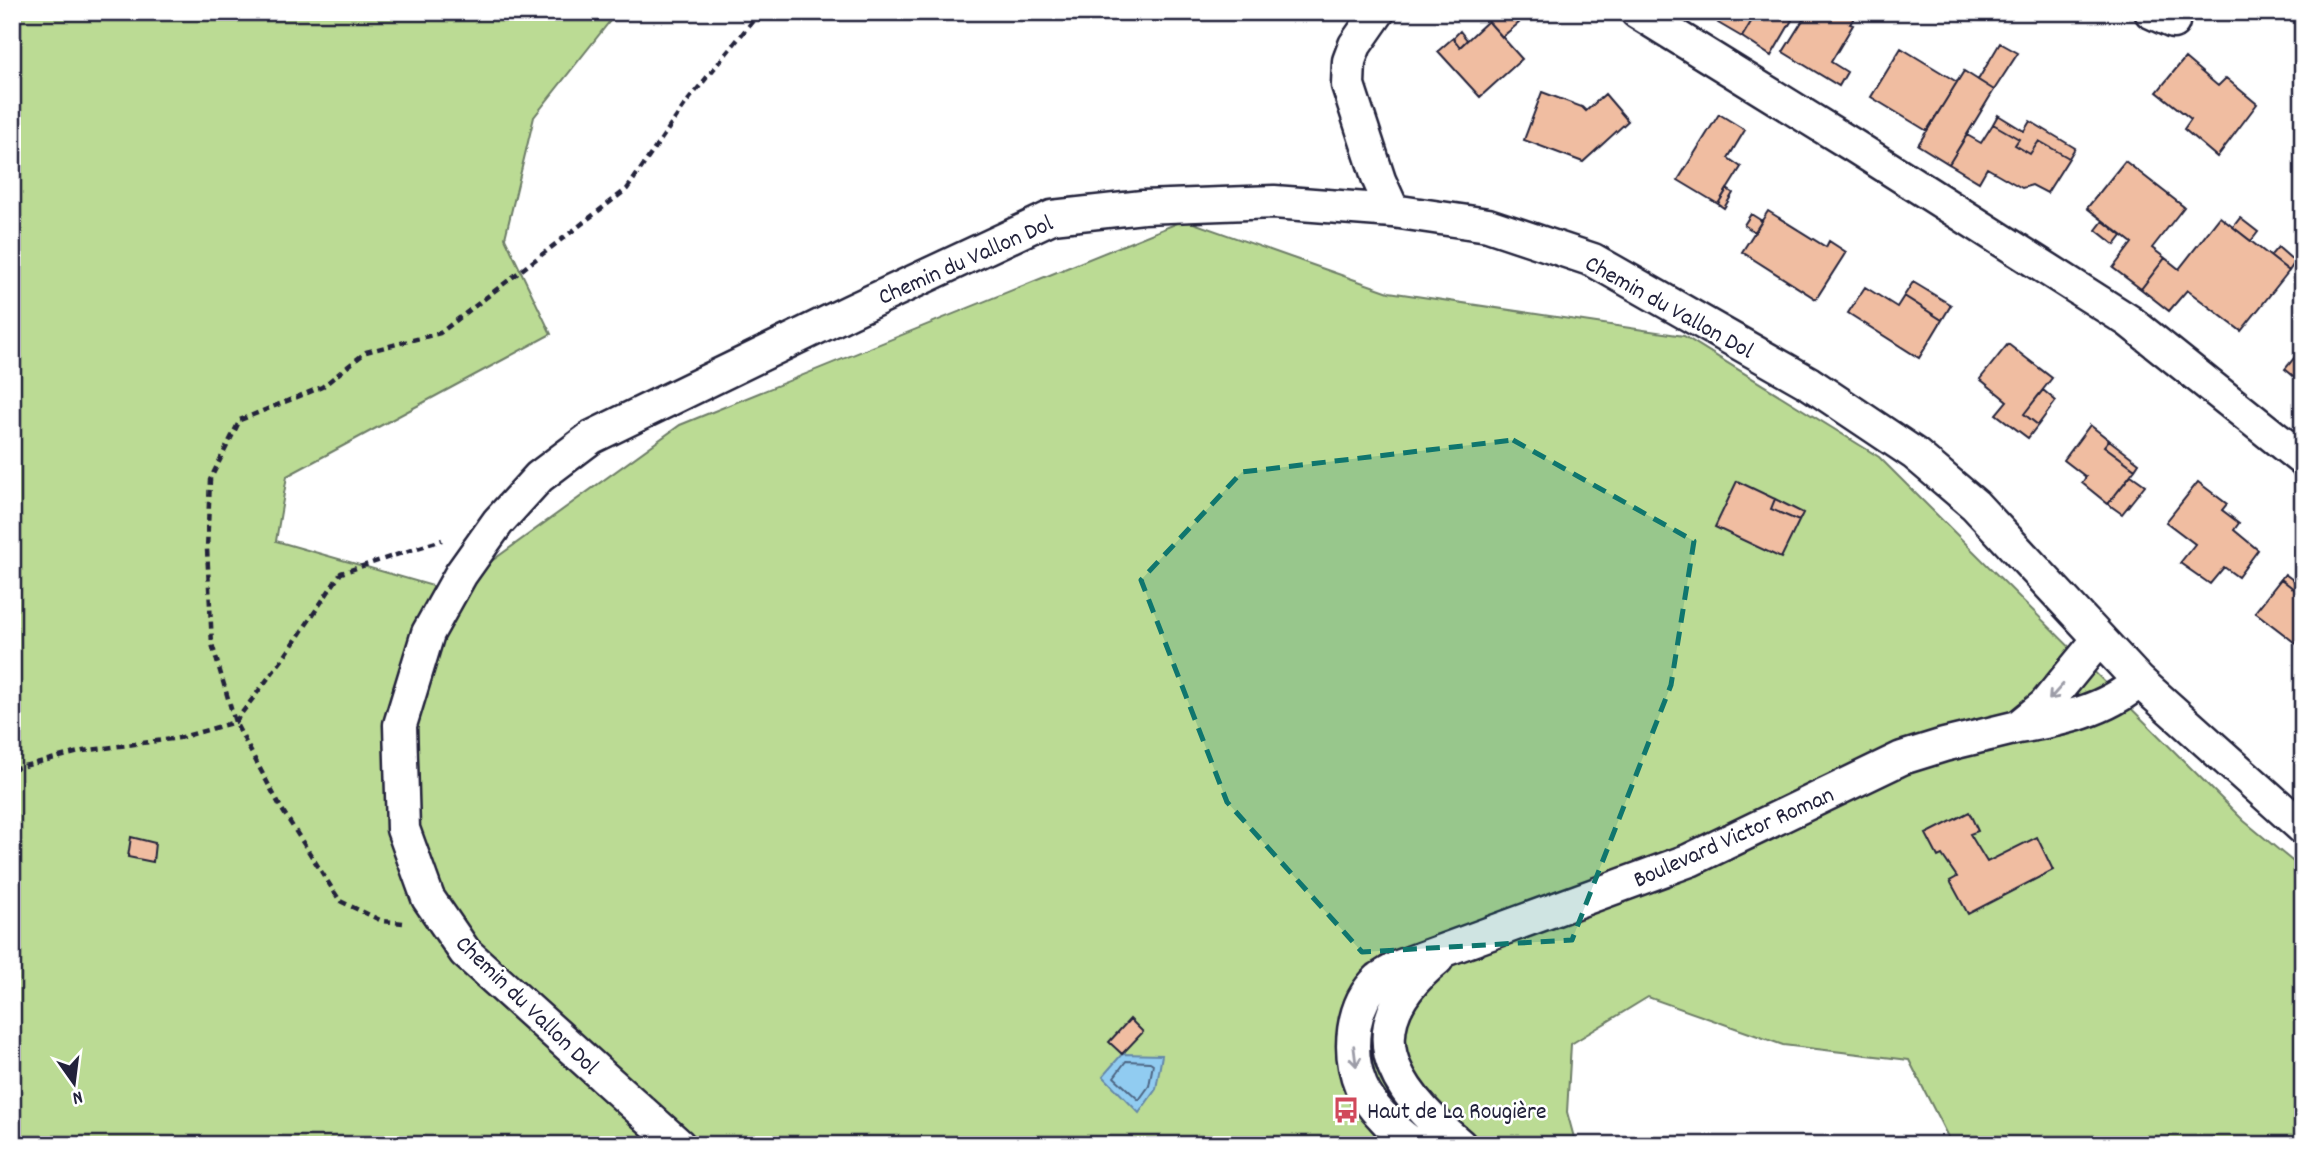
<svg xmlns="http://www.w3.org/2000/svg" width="2315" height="1157" viewBox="0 0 2315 1157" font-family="Dekko,sans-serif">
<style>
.green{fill:#bbdb94;stroke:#6e7e68;stroke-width:2}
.water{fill:#91ccf1;stroke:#6588a8;stroke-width:2}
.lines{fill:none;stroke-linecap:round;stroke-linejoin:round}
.shore{stroke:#4e6684;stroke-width:2}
.building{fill:#f0bda1;stroke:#22223b;stroke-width:2}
.minor-casing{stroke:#22223b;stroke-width:37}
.path{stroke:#22223b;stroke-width:4.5;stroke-dasharray:7 5;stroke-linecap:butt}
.minor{stroke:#fff;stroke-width:32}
.oneway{stroke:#9c9ca7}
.marked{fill:#0f766e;fill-opacity:0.2;stroke:#0f766e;stroke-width:5;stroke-dasharray:14 9;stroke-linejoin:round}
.labels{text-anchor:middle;stroke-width:5;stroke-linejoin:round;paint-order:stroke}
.street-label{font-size:24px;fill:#22223b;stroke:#fff}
.poi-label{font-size:24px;fill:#22223b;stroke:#fff;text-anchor:start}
</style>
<rect width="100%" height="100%" fill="#fff"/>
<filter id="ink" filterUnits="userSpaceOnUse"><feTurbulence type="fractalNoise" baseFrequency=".0143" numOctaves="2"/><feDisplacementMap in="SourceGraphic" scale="14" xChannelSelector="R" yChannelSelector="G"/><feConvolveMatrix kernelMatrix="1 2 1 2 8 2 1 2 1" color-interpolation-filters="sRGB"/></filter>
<g filter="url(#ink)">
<path class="green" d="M12,12H617L534,117L505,238L551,334L287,476L276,541L450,591L680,425L1185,220L1389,292L1684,336L1879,457L2244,821L2303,870V1145H1952L1909,1060L1783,1045L1648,997L1571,1044L1567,1112L1576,1145H12Z"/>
<path class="water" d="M1122,1054L1162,1055L1156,1089L1139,1113L1103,1076Z"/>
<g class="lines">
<path class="shore" d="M1126,1061L1150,1062L1153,1064L1149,1086L1139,1100L1114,1077Z"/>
</g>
<path class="building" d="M1498,12H1509L1519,23L1502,37L1488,21Z
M1724,12H1757L1742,37L1718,23Z
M1757,12H1778L1792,20L1771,56L1742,37Z
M1808,12H1858L1850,24L1853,25L1831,62L1847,72L1839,86L1783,52Z
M1488,21L1522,59L1480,97L1438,51L1453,38L1460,47Z
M1460,31L1467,40L1460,47L1453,38Z
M2000,43L2018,53L1994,90L1978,80Z
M1901,48L1957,82L1927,131L1871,97Z
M2185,58L2218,86L2226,78L2257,104L2217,157L2184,129L2191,119L2157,92Z
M1964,71L1994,90L1949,164L1918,145Z
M1542,92L1582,107L1586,111L1605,94L1628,121L1583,162L1524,140Z
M1719,114L1745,130L1728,158L1741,167L1718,204L1678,180Z
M1998,115L2024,131L2030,121L2075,148L2069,158L2039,141L2030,154L2015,145L2019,139L1993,124Z
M1993,124L2019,139L2015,145L2030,154L2039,141L2069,158L2047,193L2032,185L2022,188L1987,168L1979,182L1949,164L1967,135L1981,143Z
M2125,161L2184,207L2152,248L2165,258L2141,289L2113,268L2132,243L2087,208Z
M1727,189L1733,193L1724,208L1718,204Z
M1768,211L1826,247L1829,241L1846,252L1816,299L1742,252Z
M1751,214L1762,221L1755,232L1744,225Z
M2220,217L2289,271L2241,331L2187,290L2169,311L2141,289L2165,258L2179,269Z
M2240,218L2258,232L2251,241L2233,227Z
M2103,221L2122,236L2115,245L2096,230Z
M2278,247L2295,262L2289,271L2270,256Z
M1913,282L1951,305L1942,320L1904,296Z
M1865,287L1897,307L1904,296L1942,320L1919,358L1848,313Z
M2008,344L2052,378L2024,414L2038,425L2028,438L1996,414L2007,401L1980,379Z
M2303,347V384L2285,369Z
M2043,390L2056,401L2038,425L2024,414Z
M2090,425L2109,440L2104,446L2135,469L2108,504L2082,483L2086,477L2064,460Z
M2109,440L2139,463L2135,469L2104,446Z
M2131,475L2145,485L2122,514L2108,504Z
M1737,481L1775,499L1771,509L1799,521L1781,558L1715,527Z
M2198,482L2227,504L2222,510L2239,523L2234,530L2258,550L2238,577L2224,567L2210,584L2180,563L2195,544L2166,522Z
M1775,499L1803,513L1799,521L1771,509Z
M2285,574L2301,586L2303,583V596L2281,579Z
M2281,579L2303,596V649L2255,612Z
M1969,812L1978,831L1970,834L1987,862L2037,837L2053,870L1968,914L1950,881L1957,877L1942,855L1938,857L1926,834Z
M131,837L155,843L153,862L128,857Z
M1130,1019L1143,1032L1122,1054L1109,1042Z"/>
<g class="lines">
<g class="minor-casing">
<path id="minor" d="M1378,12L1355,45L1349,61L1348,85L1379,180L1393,211
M1637,12L1854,146L2129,321L2303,460
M2151,12L2173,22
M2099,639L2045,705L2018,727C2060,720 2106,711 2139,681
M1437,959C1353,1027 1390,1087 1460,1145
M679,1145L465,952L428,898L403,829L400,725L428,633L461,574L498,522L539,477L592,437L851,311L1052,217L1143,207L1274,202L1393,211L1488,225L1593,260L1809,383L1915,454L1975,505L2139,681L2303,828
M1416,1145C1403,1139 1393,1128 1383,1117C1374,1108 1366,1098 1361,1086C1347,1052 1351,1004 1379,979C1385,975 1392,971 1398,967L1690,860L1902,758L1944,745L2018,727"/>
</g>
<path class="path" d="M12,769L83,751L179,738L235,722L285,656L341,573L442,540
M403,923L382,921L340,901L281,808L235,722L212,644L207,549L210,480L240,420L322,387L366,352L440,333L627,189L686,103L760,12"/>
<use href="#minor" class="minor"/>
</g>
<defs><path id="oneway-shaft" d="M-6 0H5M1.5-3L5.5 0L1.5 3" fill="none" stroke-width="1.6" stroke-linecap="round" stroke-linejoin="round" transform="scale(1.75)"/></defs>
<g class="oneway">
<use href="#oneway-shaft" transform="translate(2056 692) rotate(132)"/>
<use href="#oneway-shaft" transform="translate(1355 1056) rotate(83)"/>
</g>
</g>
<path class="marked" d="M1513,440L1694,541L1671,685L1572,940L1362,952L1227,802L1141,580L1242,472Z"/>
<defs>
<g id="bus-bare" transform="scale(2.1)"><path d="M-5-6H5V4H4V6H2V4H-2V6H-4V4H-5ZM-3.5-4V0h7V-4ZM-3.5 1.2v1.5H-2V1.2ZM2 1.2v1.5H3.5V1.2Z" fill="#d1495b" stroke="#fff" stroke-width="2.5" paint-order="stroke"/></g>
</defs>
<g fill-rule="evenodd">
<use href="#bus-bare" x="1346" y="1110"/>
</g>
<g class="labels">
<g class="street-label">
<text transform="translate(965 259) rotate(-24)" y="8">Chemin du Vallon Dol</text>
<text transform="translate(1670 306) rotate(29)" y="8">Chemin du Vallon Dol</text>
<text transform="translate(1733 836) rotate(-24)" y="8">Boulevard Victor Roman</text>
<text transform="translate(528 1004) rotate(44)" y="8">Chemin du Vallon Dol</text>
</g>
<g class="poi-label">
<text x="1367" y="1118">Haut de La Rougière</text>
</g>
</g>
<rect width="2315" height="1157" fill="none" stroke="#fff" stroke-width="42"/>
<rect x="21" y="21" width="2273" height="1115" fill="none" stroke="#22223b" stroke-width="2.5" filter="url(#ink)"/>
<g transform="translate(74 1083) rotate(166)" stroke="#ffffff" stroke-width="5" paint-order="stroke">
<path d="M0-5L12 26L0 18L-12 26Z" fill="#22223b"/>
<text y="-10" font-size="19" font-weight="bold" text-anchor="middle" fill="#22223b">N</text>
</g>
</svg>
